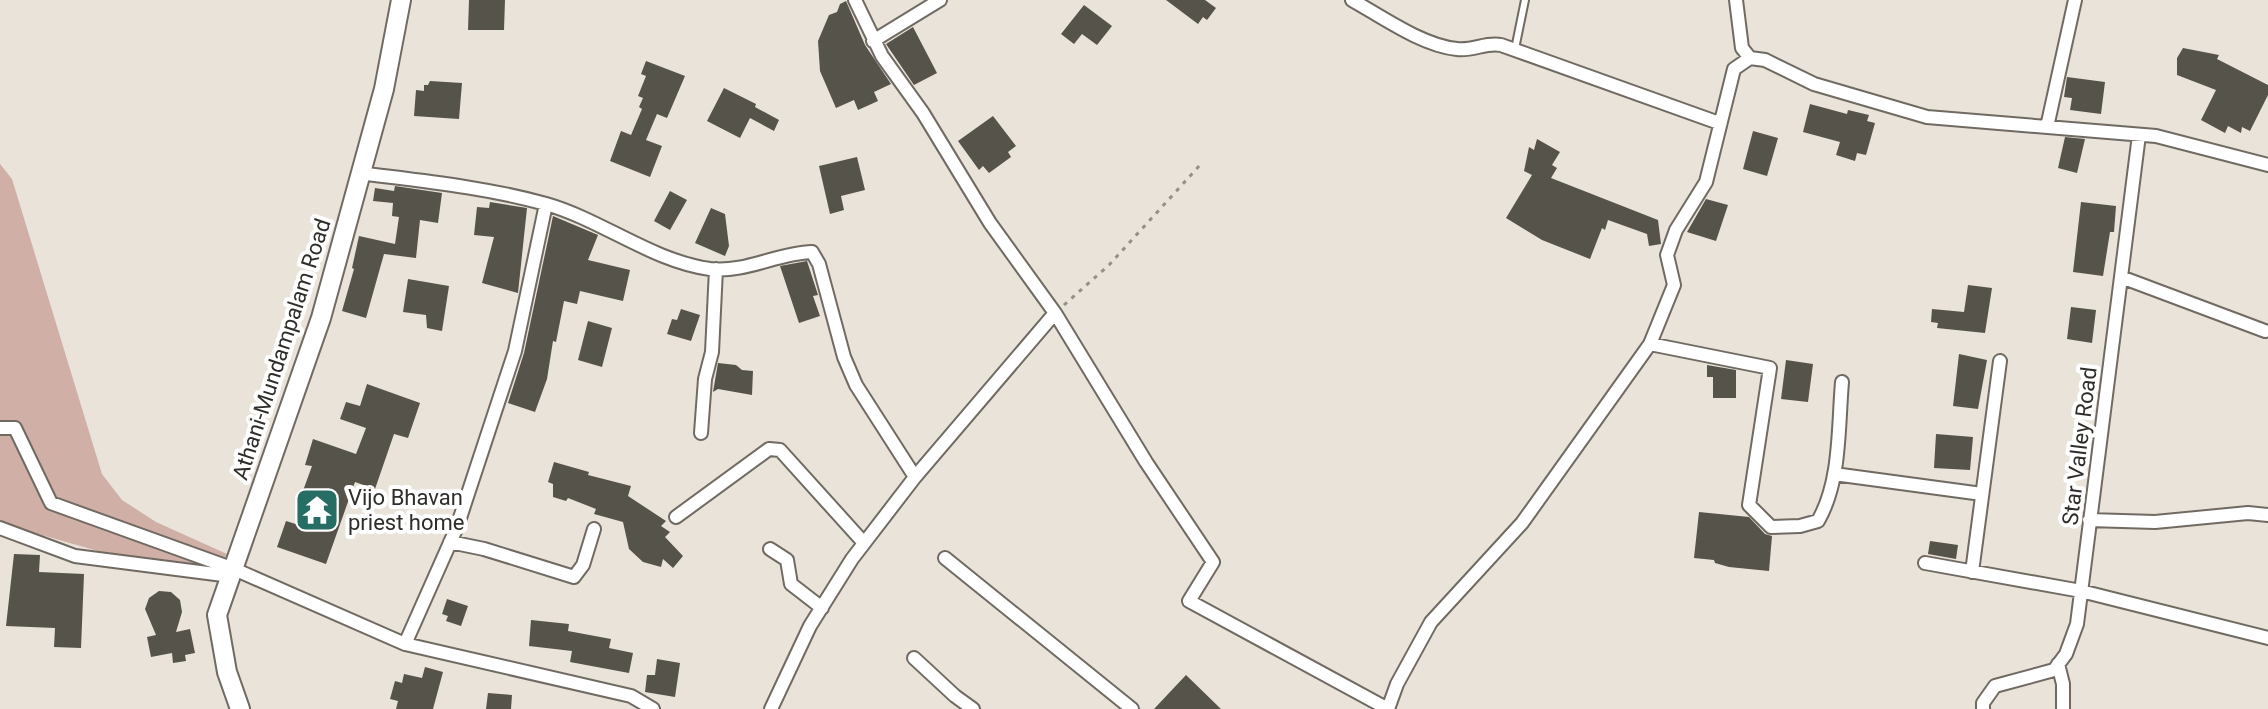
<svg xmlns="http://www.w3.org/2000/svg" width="2268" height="709" viewBox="0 0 2268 709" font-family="Roboto,sans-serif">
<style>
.green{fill:#d0afa6}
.building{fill:#55534a}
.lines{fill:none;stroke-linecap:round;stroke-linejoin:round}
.lane-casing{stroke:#706a62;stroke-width:10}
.street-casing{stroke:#706a62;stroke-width:16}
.secondary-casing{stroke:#706a62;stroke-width:22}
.path{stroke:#948f88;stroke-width:3;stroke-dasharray:4 6;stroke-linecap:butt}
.lane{stroke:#fff;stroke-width:6}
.street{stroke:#fff;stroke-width:12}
.secondary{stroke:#fff;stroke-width:18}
.labels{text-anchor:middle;stroke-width:8;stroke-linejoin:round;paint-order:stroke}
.street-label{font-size:22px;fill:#2f2d29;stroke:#fff}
.poi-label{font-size:22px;fill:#2f2d29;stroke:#fff;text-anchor:start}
</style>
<rect width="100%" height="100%" fill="#eae3da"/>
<path class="green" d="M0,164L12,179L102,474L122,500L156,522L227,554L216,571L115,556L0,523Z"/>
<path class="building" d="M469,0H505L504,30H468Z
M1166,0H1205L1216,8L1207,20L1203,17L1198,24Z
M846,1L865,45L891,84L874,92L878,101L858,110L854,100L836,108L820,71L818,41L829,15L837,12L840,4Z
M1084,5L1112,26L1097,45L1082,34L1074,44L1061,34Z
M913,27L937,73L914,85L886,44Z
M2183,48L2219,55L2217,59L2268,85V95L2250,131L2242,127L2241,133L2228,126L2225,133L2201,120L2216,90L2177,75V58Z
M646,61L685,76L667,118L657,114L646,140L662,146L650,177L610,161L621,131L631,135L642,109L639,107L643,98L638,96L646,76L641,74Z
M2067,77L2105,82L2101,114L2070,110L2072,98L2064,97Z
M430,81L462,83L459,119L414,116L416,90L424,91V85H428Z
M724,88L756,104L755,107L779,120L774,131L750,118L740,138L707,121Z
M1810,104L1847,114L1848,110L1869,115L1867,121L1875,123L1866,155L1857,153L1855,161L1836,155L1840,142L1803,132Z
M993,116L1016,146L1008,152L1011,157L989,173L983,166L979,170L958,141Z
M1753,131L1778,138L1767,176L1743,169Z
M2065,137L2085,139L2077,173L2058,168Z
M1537,139L1560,152L1552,165L1557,168L1551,178L1658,220L1661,244L1649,246L1647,234L1608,220L1605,230L1602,228L1590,259L1542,240L1506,218L1532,175L1524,171L1529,147L1534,150Z
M857,157L865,190L841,196L844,210L830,214L819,166Z
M395,186L442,193L438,223L420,220L416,258L384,254L366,318L342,311L354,269L352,268L359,236L395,244L399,217L392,216L393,203L373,201L375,188L394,191Z
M670,191L687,200L670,230L654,221Z
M1706,199L1728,205L1716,241L1687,232Z
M490,202L527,208L518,293L482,283L494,237L474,235L477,207L489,208Z
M2081,202L2116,206L2114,232H2110L2103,276L2073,272Z
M711,208L725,214L729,246L725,256L695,243Z
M553,216L598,235L588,260L630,270L623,301L580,291L577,304L564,301L556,342L553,341L547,379L535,412L508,403L524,353Z
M807,261L818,295L813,296L820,316L799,323L780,266Z
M408,279L449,286L442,331L427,328L426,315L403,312Z
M1968,285L1992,288L1985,333L1937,328L1938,323L1931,322L1932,309L1964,312Z
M2071,307L2096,310L2092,343L2067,339Z
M681,309L700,315L691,341L667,334L672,319L677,320Z
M588,321L612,328L602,367L578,360Z
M1959,354L1987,360L1978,409L1953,406Z
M1786,360L1813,364L1808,402L1781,399Z
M718,363L736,365L742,370L753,371L752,395L718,389L713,392Z
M1707,365L1736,370V398H1713V377H1707Z
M367,384L420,403L408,438L394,434L375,489L355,482L326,564L277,547L286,521L299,525L307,502L300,499L312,466L305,465L313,439L356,454L366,428L340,419L346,402L360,406Z
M1936,434L1973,437L1970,470L1934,468Z
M554,462L589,472L588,475L631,486L628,496L666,521L661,526L670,532L665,537L683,556L673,568L663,559L661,567L643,562L629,549L623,522L594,514L596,509L568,498L566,501L553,497V484L548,482Z
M1699,512L1749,517L1765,534L1772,536L1769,571L1729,567L1715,563L1714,560L1694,558Z
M1930,541L1958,545L1956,559L1928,554Z
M14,554L40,555L39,572L84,574L81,648L54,647L55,628L6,626Z
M159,591L171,592L180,600L182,612L176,632L190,629L195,653L185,655L186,661L173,663L172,653L151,657L147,637L156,635L145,609L149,598Z
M447,599L468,606L461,626L446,621L448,616L442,614Z
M531,620L569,624L568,631L611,639L609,648L633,653L629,673L570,662L572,651L529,646Z
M657,659L680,663L675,697L645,692L647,675H655Z
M425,667L443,672L433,709H396L398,701L390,699L395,681L402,683L404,674L422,678Z
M1186,675L1221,709H1154Z
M488,693L512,695L511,709H486Z"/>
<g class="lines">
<g class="lane-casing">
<path id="lane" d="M1515,49L1525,0"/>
</g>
<g class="street-casing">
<path id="street" d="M855,0L882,56L923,113L990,223L1055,313L1146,462L1213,562L1189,601L1388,709
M1352,0C1382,17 1423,46 1457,49C1473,51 1486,42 1501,45L1719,123
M1736,0L1742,48L1750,58
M873,41L940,0
M2047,127L2075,0
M359,173C422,181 485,187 546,204C602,220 652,261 710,269C746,273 777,253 812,252L819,264L844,357L856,385L915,477
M2121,277L2265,331
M1650,344L1770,368L1749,505L1771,527L1800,526L1818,521C1841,481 1838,428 1842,382
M0,428H15L51,503L234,569L405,644L631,696L653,709
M701,433L705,379L712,352L716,269
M1834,474L1982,494
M676,517L769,449L780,450L864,543
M2089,520L2155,522L2248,513L2268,515
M0,528L75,556L231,576
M450,542L484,549L574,577L583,565L594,529
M770,549L787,560L791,584L822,608
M945,558L1132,709
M1925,563L2081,591L2268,638
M1972,572L2000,361
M405,644L457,527L515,351L546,204
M914,658L955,696L973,709
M2058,664L2063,684V709
M771,709L810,626L852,559L915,477L1055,313
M1388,709L1397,684L1431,622L1522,523L1650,344L1674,285L1667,255L1676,230L1706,182L1734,69L1750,58L1765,60L1814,84L1927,117L2156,136L2268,165
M1983,709V703L1995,686L2054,670L2066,654L2077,624L2139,135"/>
</g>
<g class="secondary-casing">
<path id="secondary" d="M240,709L227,672L217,615L321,318L384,89L401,0"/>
</g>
<path class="path" d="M1064,305L1109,265L1201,164"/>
<use href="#lane" class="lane"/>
<use href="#street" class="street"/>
<use href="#secondary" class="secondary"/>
</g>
<defs>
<g id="temple-square" transform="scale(2.3)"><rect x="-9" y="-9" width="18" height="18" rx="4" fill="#266d63" stroke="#fff"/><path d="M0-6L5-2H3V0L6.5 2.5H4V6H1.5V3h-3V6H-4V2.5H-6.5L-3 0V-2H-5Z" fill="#fff"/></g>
</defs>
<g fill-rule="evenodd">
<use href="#temple-square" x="317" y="510"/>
</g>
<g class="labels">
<g class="street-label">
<text transform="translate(281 349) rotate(-72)" y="8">Athani-Mundampalam Road</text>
<text transform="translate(2079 446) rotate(-83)" y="8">Star Valley Road</text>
</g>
<g class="poi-label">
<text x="348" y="505">Vijo Bhavan<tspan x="348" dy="25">priest home</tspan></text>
</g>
</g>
</svg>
